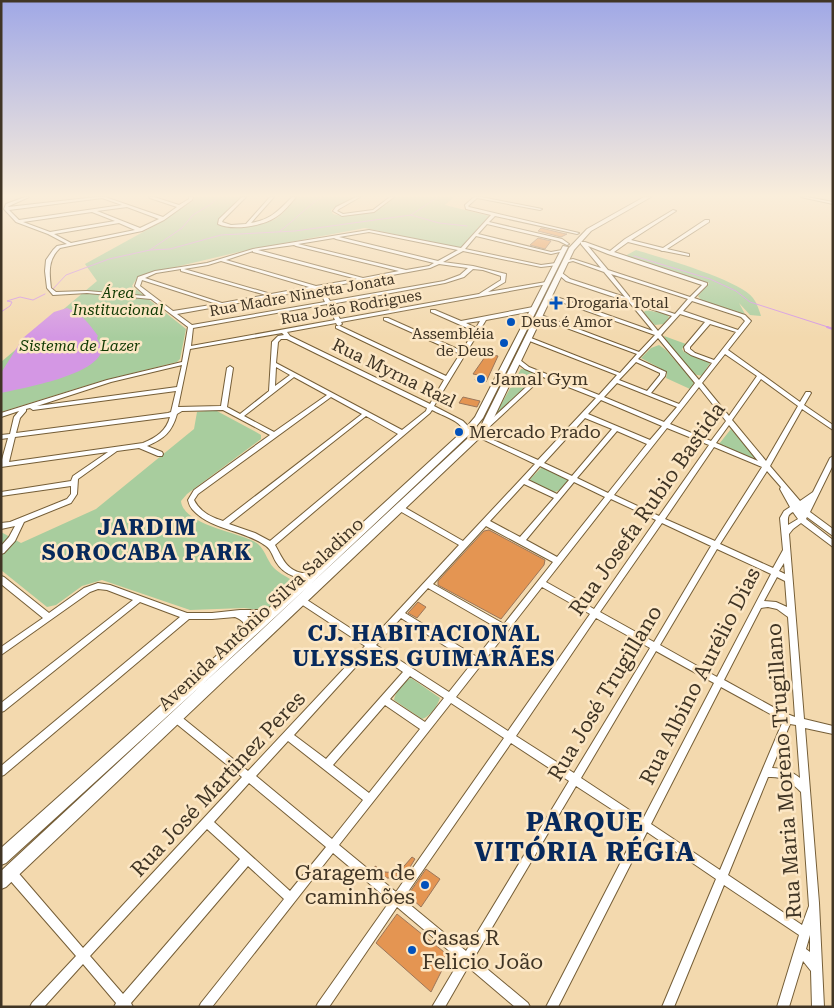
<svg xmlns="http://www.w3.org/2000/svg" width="834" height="1008" viewBox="0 0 834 1008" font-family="'Roboto Serif',serif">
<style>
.green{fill:#a8cd9e}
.water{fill:#d497e4}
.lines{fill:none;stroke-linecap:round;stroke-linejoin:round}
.stream-far1{stroke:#d497e4;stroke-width:1}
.stream{stroke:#d497e4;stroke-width:2}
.building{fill:#e49552;stroke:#9c775a}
.minor-casing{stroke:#755e37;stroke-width:2}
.secondary-casing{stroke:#755e37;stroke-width:2}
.minor{fill:#fff;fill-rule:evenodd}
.secondary{fill:#fff;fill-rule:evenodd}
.poi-dot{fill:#0252bc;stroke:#fce7c5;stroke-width:2}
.labels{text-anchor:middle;stroke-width:5;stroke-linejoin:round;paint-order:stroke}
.far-park-label{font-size:15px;font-style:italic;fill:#113a03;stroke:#fce7c5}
.far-street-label{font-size:15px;fill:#403525;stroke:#fce7c5}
.far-poi-label{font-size:15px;fill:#403525;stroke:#fce7c5;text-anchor:start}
.street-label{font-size:18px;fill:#403525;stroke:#fce7c5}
.poi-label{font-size:18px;fill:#403525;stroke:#fce7c5;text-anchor:start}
.near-street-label{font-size:21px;fill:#403525;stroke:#fce7c5}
.near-poi-label{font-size:21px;fill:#403525;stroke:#fce7c5;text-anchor:end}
.district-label{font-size:22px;font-weight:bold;letter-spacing:1px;fill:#07295c;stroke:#fce7c5}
.near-district-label{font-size:26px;font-weight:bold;letter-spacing:1px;fill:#07295c;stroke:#fce7c5}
</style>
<rect width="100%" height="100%" fill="#f3d9ae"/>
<path class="green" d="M194,197H241L221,217L218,223C226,233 265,225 275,219C284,214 290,204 297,197H355L331,210L333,214L341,216L374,212L394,197H454L445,205L489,216L460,248L365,228L247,250L146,274L137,278L132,286L186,329L180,359L177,362L101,381L1,412V362L97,281L85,264L163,221Z
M636,250C659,257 740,280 753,298C757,303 759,310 761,316L750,315L739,303L745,314L702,301L698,296L709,283L625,256Z
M646,310L666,314L669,317L664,324L655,325L643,313Z
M664,336L686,344L682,349L684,352L710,363L702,376L693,374L668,345Z
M659,345L666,350L693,381L694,384L690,389L666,378L667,374L665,371L641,358L651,348Z
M521,369C528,370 533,370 536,377L494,417Z
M215,410L256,432L261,435V439L187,494L181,501C183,524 236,532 253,541C265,546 266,560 274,568C278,572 285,576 290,579L292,588L267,611L244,608L190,610L102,580L82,586L56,605L47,607L1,570V532L21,543L96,509L194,429L197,412Z
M731,429L758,461L719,444Z
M542,467L567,479L568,482C553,499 549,491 531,482L530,479Z
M411,678L440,698C438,705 430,717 422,719L394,700C395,692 404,681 411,678Z"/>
<path class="water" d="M67,308C82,313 89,324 98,336L97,338L102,349C99,375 23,388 1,393V373L23,338L54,312Z"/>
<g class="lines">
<path class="stream-far1" d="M411,215L439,223L467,226
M280,231C295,220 307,206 322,197
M150,250L170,249L221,235L295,231L411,215L438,197
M634,256L710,279L736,291L750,302L831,328
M52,290L66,275L109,259L150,250L182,228L193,215L211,204L218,197
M1,312L10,306L12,302L7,301L20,297L33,300L45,294"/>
<path class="stream" d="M827,327L833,329"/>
</g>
<path class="building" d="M541,228L566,234H567L561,237L538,231Z
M538,238L551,241L545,249L530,245Z
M487,354L498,356L486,382L475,380L478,375L473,374Z
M463,397L480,401L477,407L459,403Z
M489,530L545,560L544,565L501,619L438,585V581L484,531Z
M418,602L426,607L417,618L408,613Z
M412,857L415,859L407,872L393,880L392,878H387L374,869L375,866L385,872L398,873Z
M426,869L440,879L421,907L411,898L410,892Z
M397,914L449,956L431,992L376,943Z"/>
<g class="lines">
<g class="minor-casing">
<path id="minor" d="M25,197H29L9,206L8,207L96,197H105L163,217L177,207L150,198L149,197H154L179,205L189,199V197H193L192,200L164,220L142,231L60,248C48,259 49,272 51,288L56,292L87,291L146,296L135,286L138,277L155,271L207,263L253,249L369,230L461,248L491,215L466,209L465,205L474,197H481L542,209L540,210L477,198L468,206L469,207L579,233L577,234L495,216L489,222L562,239L569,244L567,245L559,241L487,224L478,234L551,252L562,250L564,251L551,254L476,236L465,249L541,265L556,263L558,264V265L541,267L463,251L443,262L473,266L506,274L505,282L488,292L546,282L548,283V284L341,322L342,324L339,326L337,325L336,323L287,332L290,336L430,404L444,380L336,328V326H340L446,376L460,354L384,320V318H388L462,351L474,331L431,312V310H435L461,321L533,307L536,309L533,311L486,320L434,406L463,421L470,428L469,433H465C462,421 443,416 432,410L430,413L275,545C282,557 286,570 302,573C306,573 310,572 314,573L315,575L314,577C300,581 284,575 276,562C272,555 271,548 263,544C242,530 210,529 193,510C190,507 189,504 188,500L194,490L270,435L223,410L182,411L177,414C172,432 164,439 147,446L162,452L163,454L162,456H158L139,448L117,451L78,479L77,494L71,503L24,522L15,541L4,553L1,554V546L9,537L15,526L1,529V523L10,522L67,499L71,494V486L1,496V492L71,481L73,476L108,452L1,467V463L8,438L1,439V435L10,434L14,417L19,411L1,417V413L107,380L182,362L188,327L151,299L87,293L53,295L47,288L45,271L46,260L53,250L57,246L67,244L48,234L16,222L4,209L6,204ZM102,198L122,205L19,220L9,210ZM127,207L159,219L140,228L97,211ZM92,212L115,221L50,232L23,222ZM119,223L135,230L71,243L54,234ZM369,232L458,250L438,261L339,237ZM334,238L336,239L434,263L429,266L406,270L298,244ZM294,245L296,246L399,271L363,278L258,250ZM253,251V252L357,279L316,286L226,260ZM221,261L309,287L271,294L184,269L208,265ZM439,264L468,268L460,275L444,281L330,301L322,288L430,268ZM181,269V271L266,295L222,303L145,278L156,273ZM473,269L483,270L501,276V280L479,294L340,319L331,304L445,283L464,277ZM142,280L217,304L173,311L140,286ZM316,289L319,290L325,302L192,325L177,314ZM327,304L335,320L191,346L193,328ZM480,321L476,328L466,323ZM282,333L284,335L278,336L272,342L269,391L240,414L227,407L233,368L230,366L227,368L221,406L178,407L190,349ZM281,339H287L427,408L426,411L402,430L276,363L278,342ZM182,365L177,387L37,406L111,382ZM276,367L290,375L275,386ZM294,377L327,395L274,432L244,416ZM176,391L171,412L168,413L16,433L20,418L26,411V409L30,408L33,410ZM331,397L362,414L223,521C211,517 200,512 194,500L198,494ZM366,416L398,434L270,541L255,533L229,524ZM170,417C166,431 157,437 143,443L9,462L15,437Z
M242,197H246L223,220L222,222L231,225L246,224L270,197H274L251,223C272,219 278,211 292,197H296C290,204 284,212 276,217C263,226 233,231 218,224L219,219Z
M356,197H360L339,209L337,211L343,214L373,210L390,197H394L374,212L342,216L333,211L336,207Z
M801,197H807L833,202V204Z
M673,210L676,211L631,240L663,248L705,220H709V222L667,249L689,254V256L664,251H662L660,250L628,242L614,252L707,283V285L694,298L745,315L751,321L728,350L800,402L806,392H810L811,393L804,405L833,425V430L802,409L770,466L800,501L813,492L830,458L833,456V465L810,512L833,529V536L807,517L806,519L833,540V547L801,523L793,529L789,534L804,719L833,726V734L805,728L819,903L824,1007H812L811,971L803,961L789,1007H777L799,935L724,885L674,1007H662L716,879L647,832L558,1007H546L639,827L576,786L474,958L528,1003L530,1007H515L468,967L445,1007H432L460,960L397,907L329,1007H316L318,1003L390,901L333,853L212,1007H199L201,1003L284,899L248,866L131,1003L133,1007H114L116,1003L83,964L44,1007H30L32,1003L76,956L8,878L5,877L4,873L5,869L9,868L15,869L83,948L242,777L173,721L172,718L173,715L176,714L179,715L248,771L365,646L298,602L297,600L298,598L301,597L304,598L370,641L459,545L398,510L397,508L398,506H402L463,541L535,464L476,436L475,435L476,434H480L538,460L596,398L543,377L487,429H483L482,428L483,427L539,375L525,369L516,362V360H520L529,367L599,395L617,375L527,340V338H531L620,373L637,354L537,317V315H541L639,352L655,335L547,297V295H551L653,331L629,302L566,281L558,274L562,273L570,279L625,297L604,272L573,261L565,263L563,262V261L573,259L601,268L581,244V242H585L610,251L625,239ZM588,246L608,254L702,285L690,297L608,270ZM611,274L688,299L675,314L632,300ZM692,301L741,317L745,321L738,330L683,311ZM636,304L672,316L658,331ZM680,314L705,322L684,347L685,351L691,355L712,363L699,380L661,335ZM710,324L736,332L714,360L695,353L690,349V347ZM658,338L695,383L679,404L651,393L665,376L666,372L638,359ZM725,354L757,376L729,416L702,383ZM636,362L660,373V375L647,391L619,380ZM761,379L798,406L766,461L732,420ZM617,383L677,407L664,422L604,397ZM699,387L726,421L711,441L670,424ZM601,400L662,426L650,440L588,414ZM585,418L612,429L572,476L544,463ZM729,425L758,461L716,443ZM667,428L709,445L659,516L614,495ZM617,431L647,444L608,493L577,478ZM714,447L762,467L715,541L665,519ZM540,466L569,480L557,494L528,480ZM767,471L781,487L780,489L790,507L784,511L780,518L783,550L773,568L720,544ZM574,482L605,497L557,557L526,540ZM524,484L554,498L520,537L490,521ZM611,499L656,520L594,609L546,582ZM793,512L798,519L788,525C788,518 787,515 793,512ZM662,523L711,546L654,642L600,612ZM486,526L553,562L504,624L433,584ZM717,549L771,574L717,677L660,645ZM784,563L785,574L779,571ZM777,577L785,581L787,607L776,602L764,601ZM542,587L590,614L508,731L456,697ZM428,588L499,629L477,657L405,613ZM768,607L777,609L788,617L795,717L782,712L724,680L761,608ZM401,618L472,663L449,692L376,645ZM596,618L650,648L574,773L516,736ZM371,650L403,672L326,759L294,735ZM656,651L714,683L643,819L581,778ZM410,676L444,698L425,722L390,699ZM721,687L783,721L720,870L651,824ZM451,703L504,738L396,892L339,845ZM385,705L420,729L369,793L333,765ZM790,724L796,725L800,778C791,771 783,768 772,768ZM288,741L363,800L332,839L256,776ZM511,743L569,781L466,951L403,899ZM768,777C783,776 791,782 801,792L809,906L802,925L728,875ZM249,783L326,847L290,891L214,822ZM207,829L240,859L123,994L90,956ZM810,935V952L806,949Z
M1,576L4,577L49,613L84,588L98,583L110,585L187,613H212L240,610H271L274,611L275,613L274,615L271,616H247C253,622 254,629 251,636L248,637L245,636C242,626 249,623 235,617L212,619H189L4,775L1,776V766L180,617L140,602L4,711L1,712V703L133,600L107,590L98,589L90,592L1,655V647L43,618L1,584Z"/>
</g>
<g class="secondary-casing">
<path id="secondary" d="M644,197H651L591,231L574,250L488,430L6,887L1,889V871L481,426L569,248L587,229Z
M563,246L568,247L483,418L470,434L251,640L6,863L1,865V848L243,632L464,430L475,417Z"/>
</g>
<use href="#minor" class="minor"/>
<use href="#secondary" class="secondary"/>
</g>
<linearGradient id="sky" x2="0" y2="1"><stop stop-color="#a0a8e6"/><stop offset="0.58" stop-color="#faeedb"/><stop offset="1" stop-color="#faeedb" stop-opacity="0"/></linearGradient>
<rect width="834" height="338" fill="url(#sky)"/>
<g class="poi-dot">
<path d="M553.5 295.5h5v5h5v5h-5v5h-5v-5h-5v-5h5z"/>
<circle cx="511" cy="322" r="5"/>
<circle cx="504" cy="343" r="5"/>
<circle cx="481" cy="379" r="5"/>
<circle cx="459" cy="432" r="5"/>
<circle cx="425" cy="885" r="5"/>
<circle cx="412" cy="950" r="5"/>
</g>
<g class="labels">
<g class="far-park-label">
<text x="118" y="298">Área<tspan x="118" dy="17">Institucional</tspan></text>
<text x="80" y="351">Sistema de Lazer</text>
</g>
<g class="far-street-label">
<text transform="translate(302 295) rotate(-10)" y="5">Rua Madre Ninetta Jonata</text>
<text transform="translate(351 307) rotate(-10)" y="5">Rua João Rodrigues</text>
</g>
<g class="far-poi-label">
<text x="566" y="308">Drogaria Total</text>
<text x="521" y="327">Deus é Amor</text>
<text x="494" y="339" text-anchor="end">Assembléia<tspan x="494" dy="17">de Deus</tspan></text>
</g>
<g class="street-label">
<text transform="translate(394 373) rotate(26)" y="6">Rua Myrna Razl</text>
<text transform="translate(261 614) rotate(-43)" y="6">Avenida Antônio Silva Saladino</text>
</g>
<g class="poi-label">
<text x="491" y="385">Jamal Gym</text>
<text x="469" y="438">Mercado Prado</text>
</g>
<g class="near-street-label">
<text transform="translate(647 509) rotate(-55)" y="7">Rua Josefa Rubio Bastida</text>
<text transform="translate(700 676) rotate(-63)" y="7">Rua Albino Aurélio Dias</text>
<text transform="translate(605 693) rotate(-59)" y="7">Rua José Trugillano</text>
<text transform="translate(784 771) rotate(-94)" y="7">Rua Maria Moreno Trugillano</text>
<text transform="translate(218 784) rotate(-47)" y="7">Rua José Martinez Peres</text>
</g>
<g class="near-poi-label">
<text x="415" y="880">Garagem de<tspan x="415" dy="24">caminhões</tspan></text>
<text x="422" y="945" text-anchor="start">Casas R<tspan x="422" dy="24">Felicio João</tspan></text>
</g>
<g class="district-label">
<text x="147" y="535">JARDIM<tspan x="147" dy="25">SOROCABA PARK</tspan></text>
<text x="424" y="641">CJ. HABITACIONAL<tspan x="424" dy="25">ULYSSES GUIMARÃES</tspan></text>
</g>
<g class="near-district-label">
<text x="585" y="831">PARQUE<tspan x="585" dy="30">VITÓRIA RÉGIA</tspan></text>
</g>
</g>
<rect width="834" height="1008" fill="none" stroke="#403525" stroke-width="5"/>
</svg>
